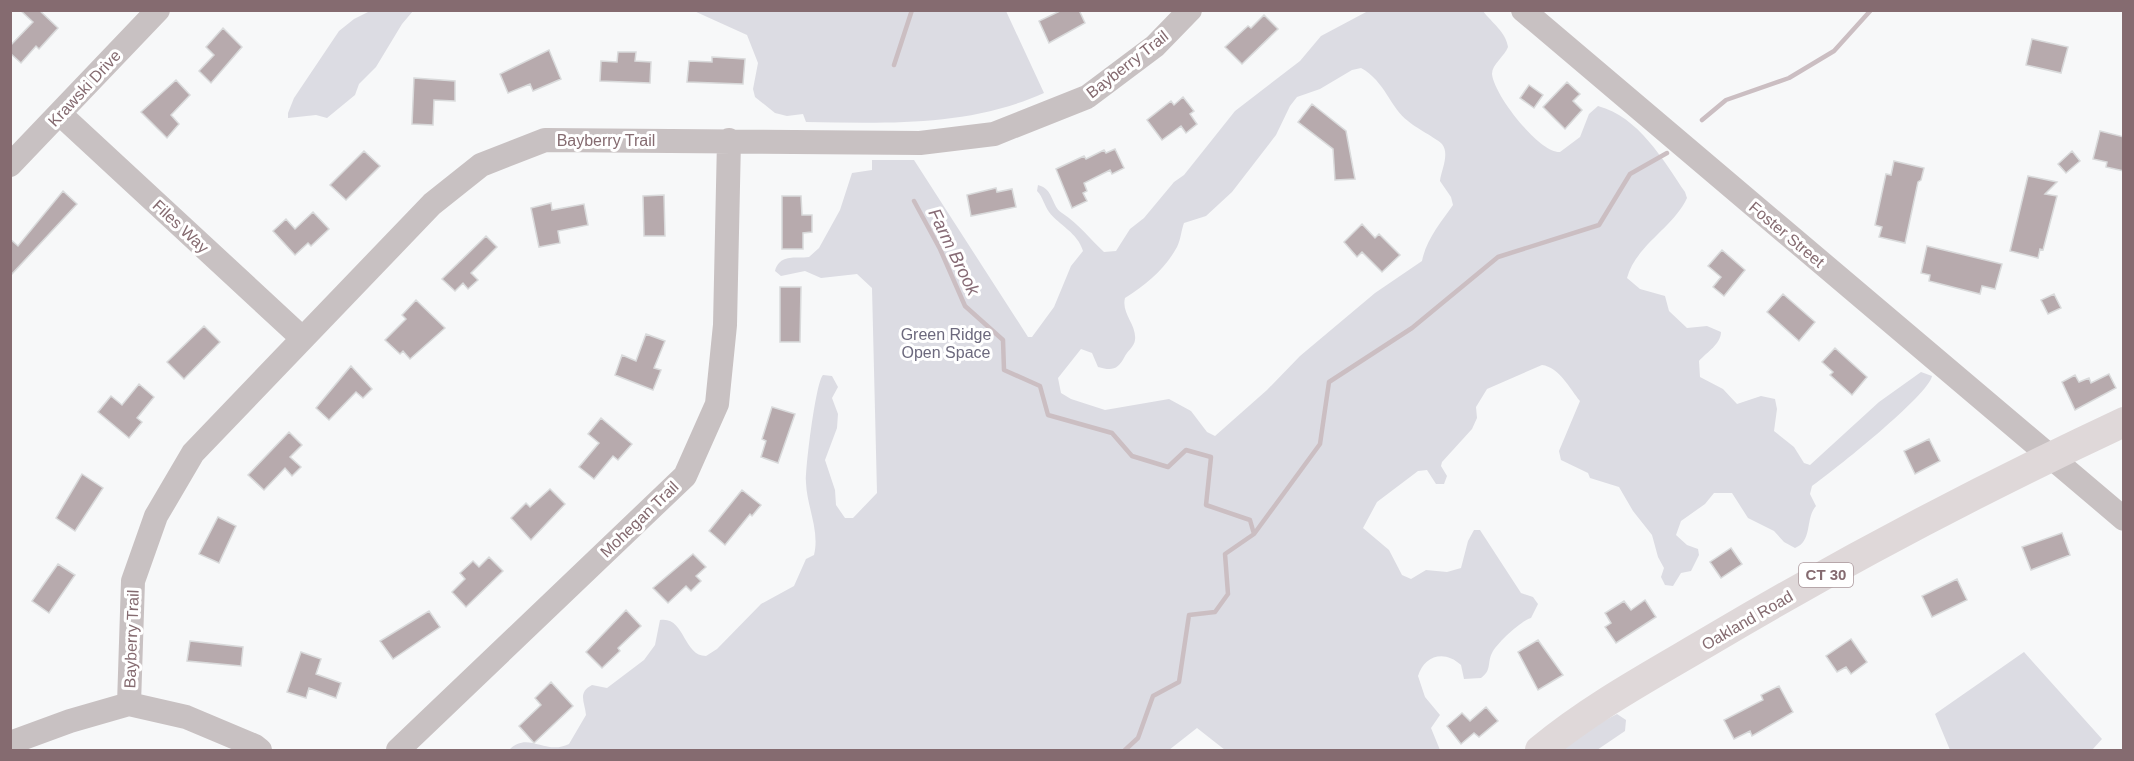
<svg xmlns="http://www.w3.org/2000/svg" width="2134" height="761" viewBox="0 0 2134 761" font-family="Arial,sans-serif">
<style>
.green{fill:#dcdce3;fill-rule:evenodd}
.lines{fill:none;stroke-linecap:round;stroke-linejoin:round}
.stream{stroke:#cbbec2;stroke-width:4.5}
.building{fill:#b7aaad;stroke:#d9dadb;stroke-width:1.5}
.minor{stroke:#c8c1c2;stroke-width:24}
.major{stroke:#dfd8d9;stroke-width:30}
.labels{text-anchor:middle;stroke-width:6;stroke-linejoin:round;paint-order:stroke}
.shield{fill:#fff;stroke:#aa979b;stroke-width:1.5}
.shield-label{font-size:15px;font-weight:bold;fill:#856b70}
.street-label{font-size:16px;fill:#856b70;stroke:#fff}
.park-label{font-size:16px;fill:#6c697d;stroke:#fff}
.water-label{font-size:18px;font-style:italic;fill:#876c76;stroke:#fff}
</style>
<rect width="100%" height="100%" fill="#f7f8f9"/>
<path class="green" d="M370,11H413L402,24L376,67L359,84L355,95L327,118L316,115L288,118V113L294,98L339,31L354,19Z
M694,11H1006L1044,93C968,127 887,123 806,122L803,114L787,116L775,113L755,97L753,89L758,63L747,35Z
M1368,11H1483C1492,23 1506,32 1508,47C1505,56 1492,64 1492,74C1494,95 1539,153 1560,152L1580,137L1589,114L1598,106C1639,117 1663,160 1685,192L1687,198C1673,228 1636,245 1627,278L1640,289L1665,296L1669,311L1687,328L1707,326L1721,332C1721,344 1707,352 1699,361L1700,377L1723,389L1737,404L1761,396L1775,399L1777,409L1774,431L1794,447L1804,463L1810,465L1879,402L1921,372L1932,376C1929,395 1832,472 1812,486L1810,494L1816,506C1805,518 1813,541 1795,548L1784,542L1774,531L1748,518L1732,493H1714L1705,504L1681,521L1676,535L1687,545L1698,549L1699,555L1691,571L1681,573L1673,586L1665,585L1661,577L1664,568L1658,557L1652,535L1633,511L1619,487L1590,478L1588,473L1561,460L1559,451L1580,401C1570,389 1559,367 1542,365L1487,389L1476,407L1477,418L1472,429L1442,462L1441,466L1447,476L1444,484H1436L1427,470L1418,471L1377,502L1363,528L1389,550L1402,575L1411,579L1426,570L1447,572L1461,568L1468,541L1474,530H1480L1521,593L1533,597L1538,604L1531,618C1521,621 1497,643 1492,653C1487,663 1492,670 1481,678L1464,679L1461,665C1444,649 1424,656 1418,676L1425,697L1440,715L1431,728L1440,750H1225L1197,728L1169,750H509C528,730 545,756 569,744L586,715C585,702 577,693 592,685L607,688L644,660L655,645L660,620C685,616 683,656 706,656L717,649L761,604L794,586L806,559L814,555C820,531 807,507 806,483C805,469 816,381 823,375L832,376L838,387L832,398L838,414L837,428L825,460L835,490L836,505L845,518H853L877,493L872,288L857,274L821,278L805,271L781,276L775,271C780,253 796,259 809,257L819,248L840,210L852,173L872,170V160H914L1028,337H1032L1054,307L1071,266L1083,251C1078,233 1059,225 1049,212C1044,205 1043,197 1037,191L1038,185C1054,189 1051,206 1062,213C1080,225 1089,238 1104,252L1116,251L1130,229L1144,218L1174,182L1184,175L1235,111L1300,61L1321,36ZM1361,68C1385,81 1391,109 1408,121C1413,126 1439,140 1442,144C1450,154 1441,171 1440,181L1451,197L1453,205C1441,222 1426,240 1422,261L1375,293L1300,356L1267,390L1215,436L1207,432L1191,411L1169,399L1105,410L1071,399L1061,393L1058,378L1081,349L1092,353L1098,367C1112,371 1118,370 1125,356C1128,350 1134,347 1135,340C1137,325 1121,313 1125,298C1146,285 1165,269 1177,247C1181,239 1181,231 1184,223L1206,216L1232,192L1276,135L1290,106L1297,97L1320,89L1352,70Z
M2024,652L2102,739L2092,750H1950L1935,714Z
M1617,714L1626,720L1625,731L1597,750H1549Z"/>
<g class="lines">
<path class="stream" d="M894,65L912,10
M1702,120L1726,100L1789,78L1834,51L1871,10
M914,201L940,249L965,306L1003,340L1004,370L1040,386L1048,415L1112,433L1132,456L1168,467L1186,450L1211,457L1206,505L1250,520L1254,534L1225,554L1228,594L1215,612L1189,615L1179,682L1153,696L1138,738L1125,750
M1254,534L1320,444L1329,382L1412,328L1498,257L1599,225L1630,174L1667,153"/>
</g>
<path class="building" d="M20,10H39L58,28L39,49L36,46L21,63L10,53V46L33,22Z
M1062,10H1079L1085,23L1049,43L1039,21Z
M1264,15L1278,29L1242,64L1225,47L1248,26L1251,28Z
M223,28L242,47L211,83L199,71L214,55L206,47Z
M2032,39L2068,47L2061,73L2026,65Z
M549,50L561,79L533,91L530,84L508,93L500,74Z
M618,52H636L635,61L651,62L650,83L600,81L601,61L617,62Z
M712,57L745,59L743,84L687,82L689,61L712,62Z
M414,78L455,81V101L434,100L433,125L412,124Z
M176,80L190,95L171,115L179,124L167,138L141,112Z
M1567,82L1580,94L1573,101L1582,110L1565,129L1543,107Z
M1529,85L1543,95L1534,108L1520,98Z
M1183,97L1194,111L1190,114L1197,124L1186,133L1181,126L1162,140L1147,120L1171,101L1174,105Z
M1312,104L1346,131L1355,179L1335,180L1333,149L1298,122Z
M2100,131L2124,137V171L2106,167L2107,162L2093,159Z
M1115,149L1124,168L1112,174L1110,170L1084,183L1087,191L1083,193L1087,201L1072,208L1056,169L1084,156L1086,159L1104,150L1106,153Z
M364,151L380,166L346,200L330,185Z
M2072,151L2080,161L2066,173L2058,164Z
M1894,161L1924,168L1921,180L1918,182L1905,243L1879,237L1882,227L1875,225L1886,174L1891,175Z
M2028,176L2057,182L2045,194L2057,196L2043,250L2040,249L2038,258L2010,251Z
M996,188L997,192L1012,189L1016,207L971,216L967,195Z
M63,191L77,204L10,276V239L18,246Z
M664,195L665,236H644L643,196Z
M782,196H801L802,215H812V232L803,233V249H782Z
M551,203L552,210L584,204L588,225L558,231L560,243L539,247L531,208Z
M313,212L329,229L311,246L308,243L295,255L273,231L286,219L295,229Z
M1362,224L1375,238L1379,234L1400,255L1382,272L1362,252L1357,257L1344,242Z
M486,236L497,247L471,273L478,280L468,289L463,283L455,291L442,279Z
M1927,246L2002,264L1995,289L1982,286L1980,294L1929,281L1930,275L1921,273Z
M1722,250L1745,270L1724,296L1713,287L1721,277L1708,266Z
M780,287H801L800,342H780Z
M1783,294L1815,322L1799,341L1767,312Z
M2054,294L2061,308L2048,314L2041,300Z
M416,300L445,328L410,359L403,351L400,354L385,340L406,319L402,315Z
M204,326L220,342L184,379L167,362Z
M646,334L665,341L654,368L661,370L653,390L615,375L622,355L636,361Z
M1835,348L1867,377L1852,395L1830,375L1833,372L1822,362Z
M351,366L372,389L363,398L356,392L329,420L316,408Z
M2109,374L2116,388L2075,410L2062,382L2075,375L2079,382L2089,378L2091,383Z
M139,384L154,397L137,418L142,422L129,438L98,412L111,396L122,405Z
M772,407L795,414L778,463L761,457L766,441L762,439Z
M601,418L632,444L618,460L613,456L594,479L579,467L599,443L588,434Z
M289,432L302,445L290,457L301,467L292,476L285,468L264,490L248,475Z
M1929,439L1940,461L1915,474L1904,451Z
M82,474L103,488L75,531L56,518Z
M550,489L565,504L531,540L511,518L526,503L530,507Z
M742,490L761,505L752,516L750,514L725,545L709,531Z
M218,517L236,526L219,563L199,554Z
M2062,533L2070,555L2031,570L2022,547Z
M1731,548L1742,564L1721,578L1710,562Z
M693,554L706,567L696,576L701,581L691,591L686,586L668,603L653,588Z
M489,557L503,571L466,607L452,592L465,579L460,573L473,561L479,567Z
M58,564L75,575L49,613L32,601Z
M1957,579L1967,600L1932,617L1922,596Z
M1645,600L1656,617L1616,643L1605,627L1611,623L1605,613L1624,601L1631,610Z
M626,610L641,626L618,648L620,651L602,668L586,652Z
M429,611L440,627L393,659L380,641Z
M1851,639L1867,662L1851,674L1846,667L1837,672L1826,656Z
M1538,640L1563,675L1538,690L1518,652Z
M190,641L243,647L241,666L187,661Z
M301,652L321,659L316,674L341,683L336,698L309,688L306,698L287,692Z
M551,682L573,706L534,743L519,726L541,705L535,698Z
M1779,686L1793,712L1752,736L1750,731L1734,739L1724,720L1763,700L1761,695Z
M1486,707L1498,721L1479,737L1474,733L1461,744L1447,726L1462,713L1470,721Z"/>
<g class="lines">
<path class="minor" d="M1523,10L2124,519
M60,114L302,338
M10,165L158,10
M129,704L133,581L156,516L193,453L432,204L481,165L545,140L920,143L994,134L1087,97L1155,46L1190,10
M10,743L70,721L129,704L186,717L255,746L260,750
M398,750L685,476L717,404L725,325L729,140"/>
<path class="major" d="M1540,750C1593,706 1657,672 1716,637C1848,559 1985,487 2124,422"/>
</g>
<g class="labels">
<rect class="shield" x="1799" y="563" width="54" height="24" rx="4.5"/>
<g class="shield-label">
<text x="1826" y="580">CT 30</text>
</g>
<g class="street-label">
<text transform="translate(1127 64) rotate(-38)" y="6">Bayberry Trail</text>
<text transform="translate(84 88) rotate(-47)" y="6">Krawski Drive</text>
<text x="606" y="146">Bayberry Trail</text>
<text transform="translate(181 226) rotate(43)" y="6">Files Way</text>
<text transform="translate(1787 234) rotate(40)" y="6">Foster Street</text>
<text transform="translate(639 519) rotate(-44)" y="6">Mohegan Trail</text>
<text transform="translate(1747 620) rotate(-30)" y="6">Oakland Road</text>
<text transform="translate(131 639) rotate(-88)" y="6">Bayberry Trail</text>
</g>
<g class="park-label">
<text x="946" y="340">Green Ridge<tspan x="946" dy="18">Open Space</tspan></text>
</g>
<g class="water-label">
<text transform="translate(954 252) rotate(64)" y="6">Farm Brook</text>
</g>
</g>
<rect width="2134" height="761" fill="none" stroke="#856b70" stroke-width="24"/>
</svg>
